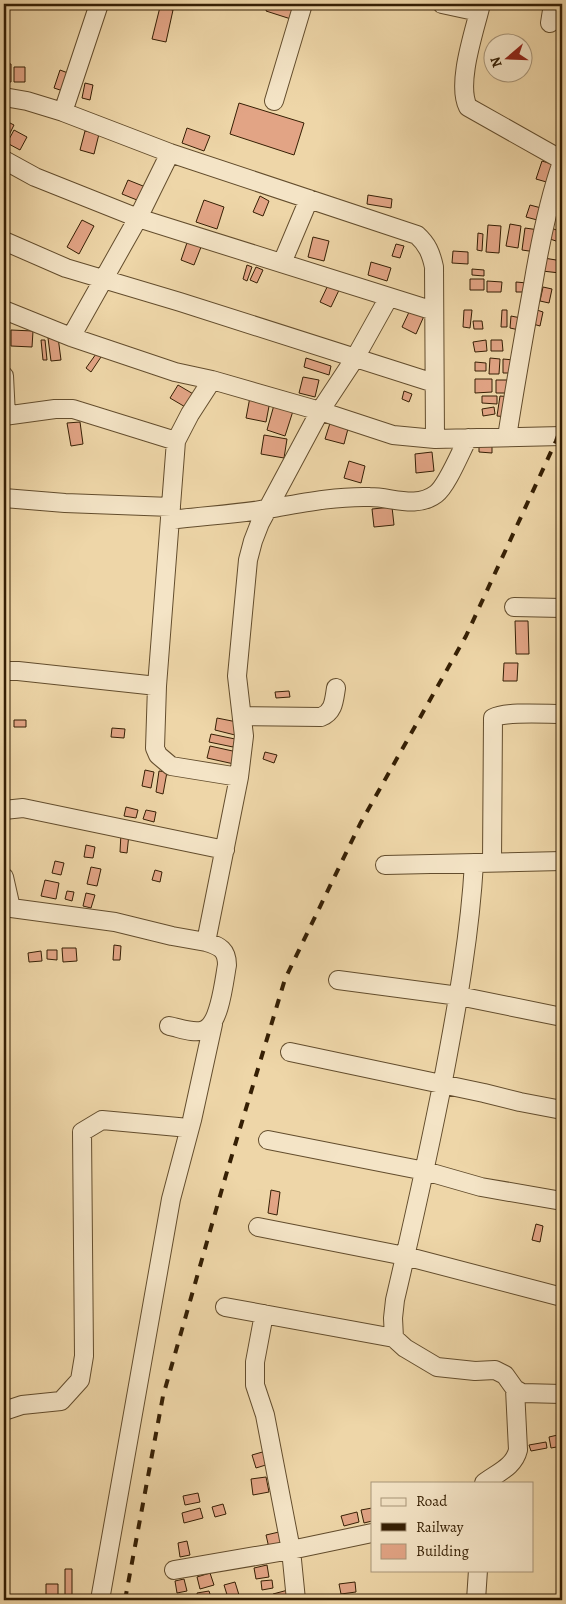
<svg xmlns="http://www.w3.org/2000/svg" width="566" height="1604" viewBox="0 0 566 1604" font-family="Alegreya,serif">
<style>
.building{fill:#e2a485;stroke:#351f04}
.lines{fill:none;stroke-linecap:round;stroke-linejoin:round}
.minor-casing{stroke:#634d2d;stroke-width:20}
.minor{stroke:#f4e4c6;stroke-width:18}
.rail{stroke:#351f04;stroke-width:4;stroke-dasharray:9 9;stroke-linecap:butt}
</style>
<rect width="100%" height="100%" fill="#eed6a8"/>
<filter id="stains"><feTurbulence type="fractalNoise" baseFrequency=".004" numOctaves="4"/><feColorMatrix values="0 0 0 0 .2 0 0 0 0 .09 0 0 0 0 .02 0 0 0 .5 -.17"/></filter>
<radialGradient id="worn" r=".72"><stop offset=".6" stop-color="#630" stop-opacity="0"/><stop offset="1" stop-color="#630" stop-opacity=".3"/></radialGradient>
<path class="building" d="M268,4H299L294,20L266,11Z
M160,7L173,10L166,42L152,39Z
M4,63L11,64V82H4Z
M14,67H25V82H14Z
M60,70L68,73L63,91L54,88Z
M85,83L93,85L90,100L82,98Z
M239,103L304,123L294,155L230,134Z
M4,120L14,125L4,145Z
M187,128L210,136L204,151L182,143Z
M14,130L27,137L20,150L7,143Z
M85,131L99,134L94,154L80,150Z
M542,161L555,165L550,183L536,179Z
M128,180L148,188L142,202L122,194Z
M368,195L392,199L391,208L367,204Z
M260,196L269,201L263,216L253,212Z
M204,200L224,207L217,229L196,222Z
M530,205L545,209L541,221L526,217Z
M82,220L94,226L79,254L67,247Z
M510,224L521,226L518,248L506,246Z
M488,225L501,226L499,253L486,252Z
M525,228L539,230L536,252L522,250Z
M551,228L562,232V243L547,238Z
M478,233L483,234L482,251L477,250Z
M189,237L203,242L194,265L181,260Z
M313,237L329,241L324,261L308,257Z
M396,244L404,246L400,258L392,256Z
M453,251L468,252V264L452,263Z
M544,258L562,261L560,273L542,271Z
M371,262L391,268L387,281L368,275Z
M247,265L252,267L247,281L243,279Z
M256,267L263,270L257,283L250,280Z
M472,269L484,270V276L472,275Z
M470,279H484V290H470Z
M487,281L502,282L501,292H487Z
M516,282L527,283V292H516Z
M329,283L340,288L331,307L320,302Z
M543,287L552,289L549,303L540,301Z
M410,310L424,316L416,334L402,327Z
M464,310H472L470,328L463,327Z
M502,310H507V327H501Z
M537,310L543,312L540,326L533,324Z
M511,316L521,318L519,330L510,328Z
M473,321H482L483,329H474Z
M11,330L33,331L32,347L11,346Z
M58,337L61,360L51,361L48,338Z
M41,340H45L47,360H43Z
M486,340L487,351L475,352L473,342Z
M491,340H502L503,351H491Z
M96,354L101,357L91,372L86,368Z
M306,358L331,366L329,375L304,367Z
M490,358L500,359L499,374H489Z
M503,359L514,360V373H503Z
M475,362L486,363V371H475Z
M303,377L319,380L315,397L299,393Z
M475,379H492V392L475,393Z
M496,380H509L510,393H496Z
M178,385L195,395L187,408L170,398Z
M404,391L412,394L409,402L402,399Z
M482,396H497V404L482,403Z
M500,396L511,397L508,417L497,416Z
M250,397L270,401L266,422L246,418Z
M274,405L293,411L285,436L267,430Z
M494,407L495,414L483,416L482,409Z
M331,420L349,425L344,444L325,439Z
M80,422L83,444L71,446L67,423Z
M264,435L287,439L284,458L261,454Z
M479,443L492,444V453L479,452Z
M432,452L434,471L416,473L415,454Z
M349,461L365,466L361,483L344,478Z
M392,507L394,525L374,527L372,509Z
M515,621H528L529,654H516Z
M504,663H518L517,681H503Z
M289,691L290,697L276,698L275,692Z
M217,718L237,722L235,735L215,730Z
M14,720H26V727H14Z
M112,728L125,729L124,738L111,737Z
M211,734L235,739L233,747L209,742Z
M210,746L237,752L234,764L207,758Z
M265,752L277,755L274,763L263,759Z
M145,770L154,772L151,788L142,786Z
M159,771L167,772L163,794L156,792Z
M126,807L138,810L136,818L124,816Z
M146,810L156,812L154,822L143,819Z
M121,833L129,834L127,853L120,852Z
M86,845L95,847L93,858L84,857Z
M55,861L64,863L61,875L52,873Z
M91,867L101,869L97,886L87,884Z
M155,870L162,872L160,882L152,880Z
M45,880L59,883L56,899L41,896Z
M67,891L74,892L72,901L65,899Z
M86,893L95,895L91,908L83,906Z
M114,945L121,946L120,960H113Z
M62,948H76L77,961L63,962Z
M47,950H57V960L47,959Z
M41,951L42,961L29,962L28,953Z
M271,1190L280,1192L277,1215L268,1213Z
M536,1224L543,1226L540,1242L532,1240Z
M562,1434V1446L551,1448L549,1437Z
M546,1442L547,1448L531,1451L529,1445Z
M266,1451L269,1464L256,1468L252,1455Z
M266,1477L269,1492L253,1495L251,1479Z
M198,1493L200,1502L185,1505L183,1496Z
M223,1504L226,1514L215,1517L212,1507Z
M200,1508L203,1518L184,1523L182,1513Z
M372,1508V1521L364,1523L361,1510Z
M357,1512L359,1522L344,1526L341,1516Z
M279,1532L282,1545L269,1548L266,1535Z
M187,1541L190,1555L180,1557L178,1543Z
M267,1565L269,1577L256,1579L254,1568Z
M65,1569H72V1600H65Z
M210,1573L214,1585L200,1589L197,1577Z
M184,1579L187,1591L177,1593L175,1581Z
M272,1580L273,1588L262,1590L261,1581Z
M235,1582L239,1595L228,1598L224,1585Z
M355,1582L356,1592L341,1594L339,1584Z
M46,1584H58V1598H46Z
M288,1590L292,1600H275L273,1594Z
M209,1591L212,1600H198L197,1593Z"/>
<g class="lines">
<g class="minor-casing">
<path id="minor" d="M442,4L479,12
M481,4C475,30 456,83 468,107L562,160
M550,23L553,4
M4,97L27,101L63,112L170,153L417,235C427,244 431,253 434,267L435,439
M274,101L303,4
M63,112L99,4
M4,160L35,177L138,218L434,311
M4,241L66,268L180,302L434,383
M282,263L309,199
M4,310L71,337L175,372L212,380L320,411L393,435L435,439L562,436
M71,337L138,218L170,153
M4,376L6,416
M212,380L190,414L176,441L157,686L155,748L158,755L171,766L239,777
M4,416L55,409H73L176,441
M507,437C515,386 524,335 533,285C540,243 548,202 562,162
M4,498L65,503L171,507
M170,520C203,516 236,514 268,509C302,503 336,496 370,497C392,497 416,509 436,494C447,486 461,451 468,438
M514,607L562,608
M4,671H18L157,686
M242,716L321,717C334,712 334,700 336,688
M4,810L23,808L225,850
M474,863C470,933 458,1001 445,1070C430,1147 413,1223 395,1300L393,1318L394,1338L405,1348L437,1367L475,1371L495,1370L505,1375L515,1389L522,1393L562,1394
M492,863L493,718C506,711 545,714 562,714
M385,865L562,861
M4,877L11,908
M4,907L115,922L172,936L206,942L239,777L244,736L237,676L248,560L253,541L260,523L320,411L355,358L389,297
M338,980L459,996L562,1017
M169,1026C180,1028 194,1034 204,1030C220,1024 224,981 227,965C227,950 220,946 206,942
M290,1052L484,1093L520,1102L562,1110
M268,1140L425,1171L481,1187L562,1201
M258,1227L405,1256L562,1297
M225,1307L394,1338
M264,1314L255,1362V1385L265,1415L291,1550L296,1600
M4,1411L22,1405L61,1401L80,1380L84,1356L82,1132L102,1120L189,1128
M484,1483C497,1473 514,1467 518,1450L515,1389
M174,1570L291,1550L372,1533
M100,1600L171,1199L192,1120L213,1024
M476,1600L478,1570"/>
</g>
<use href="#minor" class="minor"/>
<path class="rail" d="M125,1600L163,1396L226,1175L285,979L360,824L466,636L556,441L562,425"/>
</g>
<rect width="566" height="1604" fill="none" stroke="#eed6a8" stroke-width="20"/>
<rect x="5" y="5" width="556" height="1594" fill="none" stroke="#351f04" stroke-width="2.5"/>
<rect x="10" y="10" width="546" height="1584" fill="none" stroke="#351f04"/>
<rect x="371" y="1482" width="162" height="90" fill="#f4e4c6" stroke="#a89578"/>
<rect x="381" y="1498" width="25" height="8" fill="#f4e4c6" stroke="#a89578"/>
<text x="416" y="1506" font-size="15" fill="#351f04">Road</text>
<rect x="381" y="1523" width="25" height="8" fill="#351f04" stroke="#a89578"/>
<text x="416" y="1532" font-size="15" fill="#351f04">Railway</text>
<rect x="381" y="1544" width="25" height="15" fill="#e2a485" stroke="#a89578"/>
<text x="416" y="1556" font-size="15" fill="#351f04">Building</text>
<g transform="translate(508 58) rotate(251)"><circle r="24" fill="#f4e4c6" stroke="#a89578"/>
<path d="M0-4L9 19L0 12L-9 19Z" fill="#8f2418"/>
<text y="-8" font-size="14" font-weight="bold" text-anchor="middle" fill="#351f04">N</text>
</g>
<rect width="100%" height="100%" filter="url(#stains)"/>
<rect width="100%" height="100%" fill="url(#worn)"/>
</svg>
